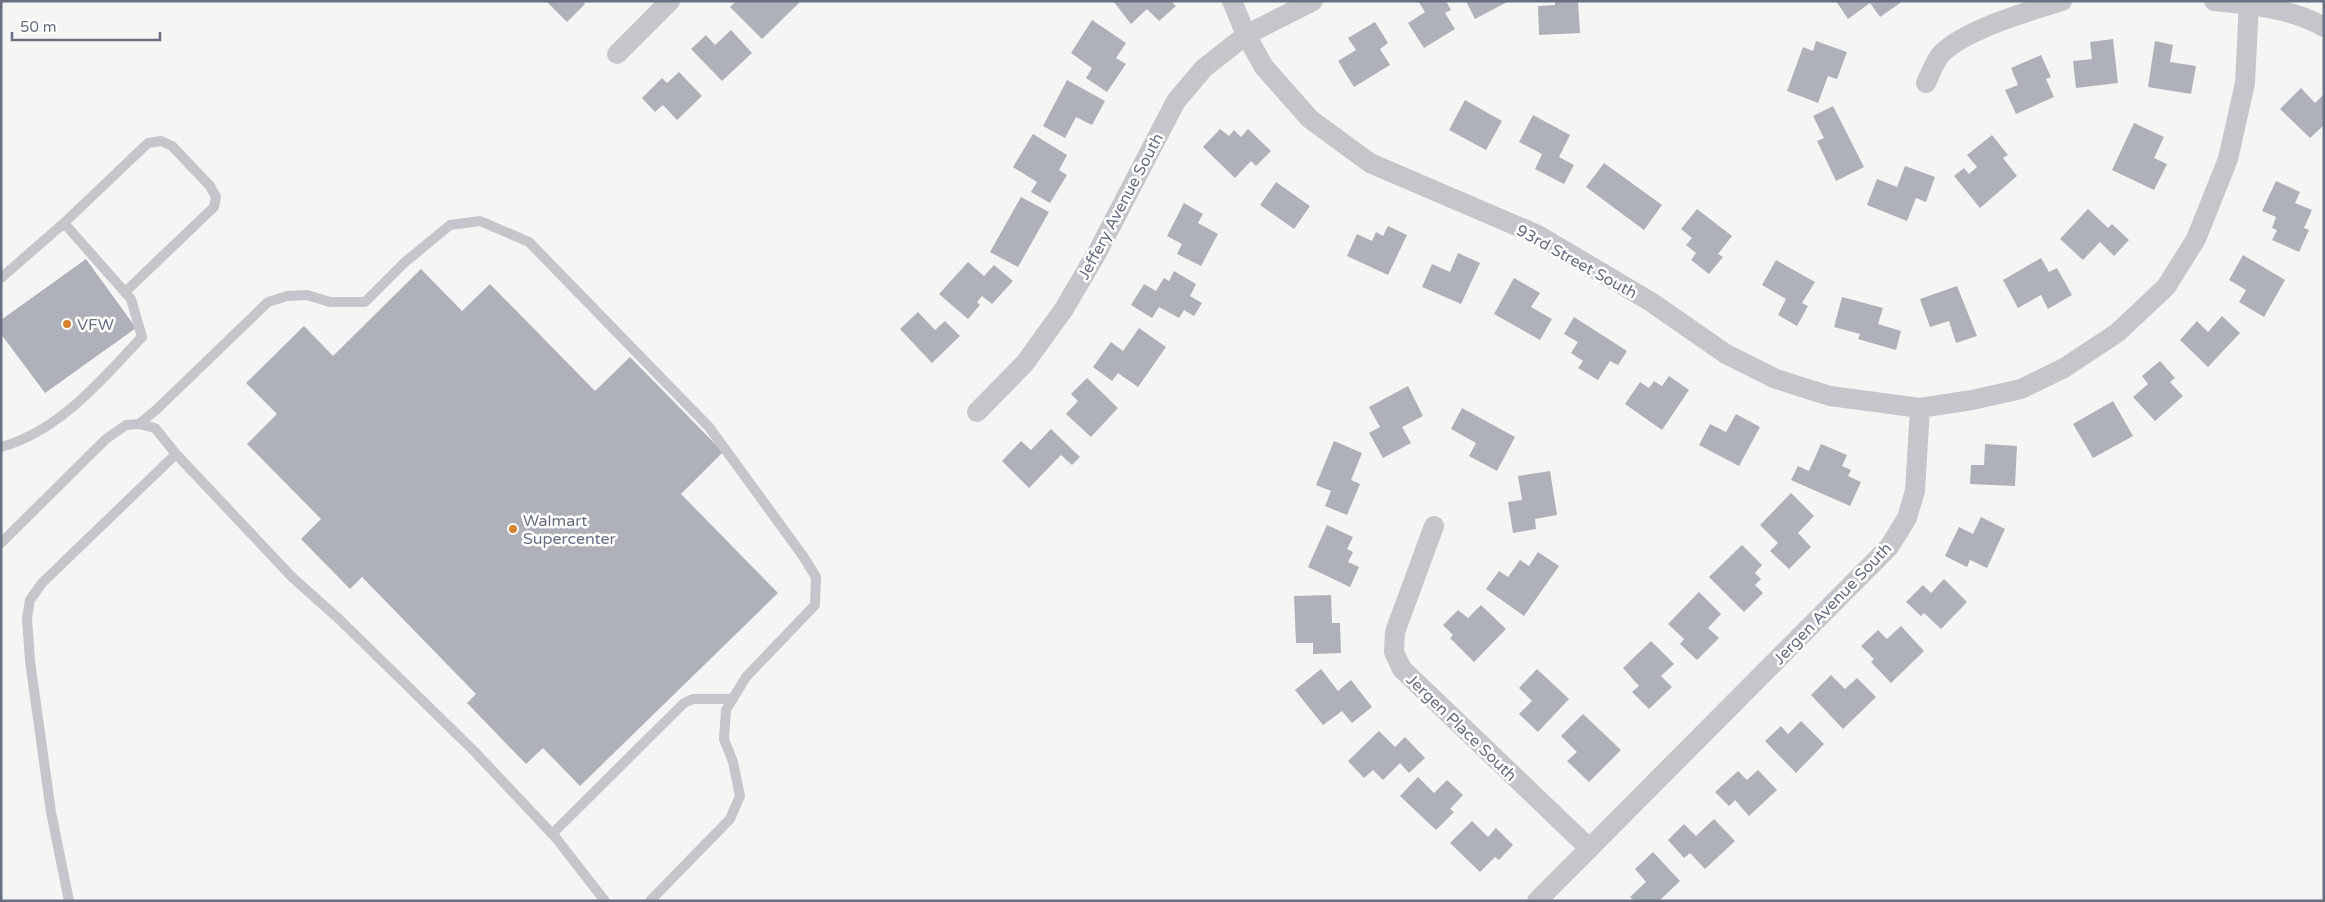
<svg xmlns="http://www.w3.org/2000/svg" width="2325" height="902" viewBox="0 0 2325 902" font-family="'Varela Round',sans-serif">
<style>
.building{fill:#aeb1ba}
.lines{fill:none;stroke-linecap:round;stroke-linejoin:round}
.service{stroke:#c5c6cb;stroke-width:10}
.minor{stroke:#c5c6cb;stroke-width:20}
.poi-dot{fill:#da8130;stroke:#fff;stroke-width:2}
.labels{text-anchor:middle;stroke-width:5;stroke-linejoin:round;paint-order:stroke}
.street-label{font-size:16px;fill:#676f83;stroke:#fff}
.poi-label{font-size:16px;fill:#676f83;stroke:#fff;text-anchor:start}
</style>
<rect width="100%" height="100%" fill="#f5f6f3"/>
<path class="building" d="M546,1H583L585,4L567,22Z
M736,1H797L799,3L762,39L730,7Z
M1113,1H1171L1176,6L1159,21L1147,9L1131,24Z
M1418,1H1446L1451,10L1445,13L1455,29L1424,48L1408,23L1425,12Z
M1466,1H1509L1475,19Z
M1555,1H1578L1580,33L1539,35L1538,6L1555,5Z
M1836,1H1903L1880,17L1870,3L1848,19Z
M1092,20L1126,43L1116,58L1126,64L1107,92L1086,78L1092,68L1071,53Z
M1375,22L1388,43L1380,49L1390,65L1354,87L1338,61L1356,50L1348,38Z
M731,30L752,53L722,81L691,49L706,35L715,45Z
M2113,39L2118,83L2076,88L2073,61L2092,59L2090,42Z
M1816,41L1847,52L1837,79L1828,76L1818,103L1787,91L1803,47L1813,51Z
M2155,41L2173,45L2170,62L2196,66L2191,94L2148,87Z
M2041,55L2051,77L2046,79L2054,97L2016,114L2005,90L2018,85L2011,68Z
M679,72L702,96L677,120L663,105L655,112L642,98L662,78L667,83Z
M1067,80L1105,101L1092,125L1076,117L1065,138L1043,126Z
M2301,88L2315,103L2324,94V125L2310,138L2280,109Z
M1465,100L1502,121L1486,150L1449,130Z
M1833,106L1864,167L1836,181L1817,141L1824,138L1813,116Z
M1533,115L1570,135L1559,157L1574,165L1564,184L1535,169L1542,154L1519,142Z
M2134,123L2164,137L2154,158L2167,164L2154,190L2112,170Z
M1220,129L1229,136L1234,130L1241,137L1248,129L1271,151L1256,166L1251,161L1235,178L1203,147Z
M1033,134L1067,155L1059,170L1067,175L1050,203L1031,192L1037,182L1013,167Z
M1992,135L2008,155L2003,158L2017,176L1980,208L1954,176L1964,168L1969,174L1977,167L1967,155Z
M1604,163L1662,205L1644,230L1586,187Z
M1905,166L1935,177L1926,202L1916,198L1907,221L1867,205L1877,179L1897,187Z
M2276,181L2300,192L2295,203L2312,210L2304,228L2309,230L2299,252L2272,240L2277,230L2272,228L2276,217L2262,211Z
M1276,182L1310,206L1294,229L1260,205Z
M1021,197L1049,212L1018,267L990,252Z
M1184,203L1203,214L1198,223L1218,234L1201,266L1177,254L1182,244L1167,236Z
M1697,209L1732,236L1718,254L1723,257L1709,274L1691,260L1696,253L1686,245L1692,238L1681,229Z
M2088,209L2108,228L2112,224L2129,240L2114,256L2100,242L2083,260L2060,239Z
M1388,226L1407,235L1388,275L1347,256L1357,234L1372,241L1376,232L1383,236Z
M1458,253L1480,263L1461,304L1422,287L1432,264L1450,272Z
M2243,255L2285,280L2264,317L2239,302L2246,290L2229,280Z
M2041,258L2049,272L2057,268L2072,295L2048,309L2041,295L2018,308L2003,280Z
M86,259L136,328L45,393L1,334V320Z
M1776,260L1815,282L1802,303L1808,306L1797,326L1778,315L1786,299L1762,285Z
M968,262L984,276L994,265L1013,281L992,304L982,296L977,302L980,305L968,319L939,294Z
M421,269L462,311L490,284L595,391L630,357L723,452L681,494L778,593L580,786L543,748L526,764L467,703L476,694L362,577L350,589L301,539L321,519L247,444L277,414L246,383L304,326L333,356Z
M1174,271L1196,284L1190,296L1202,303L1194,316L1184,310L1179,318L1159,307L1152,318L1131,305L1144,284L1156,291L1164,278L1169,281Z
M1514,278L1540,293L1531,307L1552,319L1540,340L1494,314Z
M1957,286L1977,336L1956,343L1949,321L1930,327L1920,299Z
M1842,297L1883,308L1878,324L1901,331L1896,350L1858,339L1860,334L1834,327Z
M918,312L935,330L945,321L960,336L932,363L900,329Z
M2222,316L2240,333L2208,367L2180,340L2197,321L2208,332Z
M1574,317L1627,351L1618,365L1610,361L1598,380L1578,368L1583,361L1571,353L1578,342L1564,334Z
M1139,328L1166,347L1138,387L1118,373L1112,381L1093,367L1111,342L1123,351Z
M2160,361L2175,378L2170,382L2183,396L2155,421L2133,397L2148,384L2142,376Z
M1669,376L1689,390L1662,430L1625,404L1640,382L1649,388L1654,381L1662,386Z
M1087,378L1118,408L1091,437L1066,414L1078,401L1071,394Z
M1408,386L1423,416L1402,427L1411,443L1383,458L1369,433L1380,427L1369,407Z
M2113,401L2133,436L2093,458L2073,424Z
M1462,408L1515,437L1497,471L1469,456L1476,443L1451,429Z
M1736,414L1760,427L1739,466L1699,445L1710,424L1726,432Z
M1051,429L1080,457L1072,465L1061,455L1029,488L1002,461L1021,441L1031,450Z
M1334,441L1362,453L1351,480L1360,484L1347,515L1325,506L1331,491L1316,485Z
M1821,444L1847,455L1842,466L1851,470L1848,476L1861,482L1850,506L1791,480L1798,466L1809,471Z
M1985,444L2017,446L2015,486L1970,484L1971,465H1984Z
M1550,471L1557,515L1535,519L1536,529L1513,533L1508,502L1522,500L1518,476Z
M1791,493L1814,516L1798,533L1811,547L1789,569L1770,551L1778,543L1760,525Z
M1981,517L2005,529L1987,568L1970,560L1967,567L1945,556L1959,527L1973,534Z
M1327,525L1353,537L1347,549L1353,552L1348,562L1359,567L1350,587L1308,567Z
M1742,545L1762,565L1755,573L1761,579L1755,585L1763,593L1744,612L1709,577Z
M1538,552L1559,566L1524,616L1486,589L1499,571L1508,577L1520,560L1529,566Z
M1944,579L1967,602L1941,629L1924,613L1921,616L1906,602L1923,585L1931,593Z
M1699,592L1721,614L1708,628L1719,638L1697,660L1680,644L1684,639L1668,624Z
M1331,595L1332,623H1340L1341,653L1313,654V643H1296L1294,596Z
M1481,605L1506,629L1474,662L1450,638L1453,635L1443,625L1458,610L1468,618Z
M1901,626L1924,651L1891,683L1871,662L1874,659L1861,646L1878,630L1887,639Z
M1651,641L1674,664L1661,676L1672,687L1649,709L1632,692L1639,686L1623,668Z
M1321,669L1338,691L1351,680L1372,707L1352,723L1342,711L1323,725L1295,690Z
M1537,669L1569,699L1538,732L1519,714L1532,701L1519,688Z
M1831,675L1845,689L1857,678L1876,697L1843,729L1811,695Z
M1583,714L1621,750L1589,782L1567,761L1577,752L1561,736Z
M1801,721L1824,744L1796,773L1765,741L1781,726L1788,734Z
M1379,731L1395,747L1405,737L1425,758L1409,773L1400,763L1383,780L1373,770L1364,778L1348,761Z
M1758,770L1777,790L1749,816L1735,800L1729,806L1715,792L1738,771L1747,780Z
M1418,777L1434,793L1447,780L1463,795L1450,809L1454,812L1436,830L1400,796Z
M1714,819L1735,841L1705,869L1690,853L1684,858L1668,840L1684,824L1696,836Z
M1472,821L1488,837L1496,828L1513,845L1499,860L1495,857L1480,872L1450,843Z
M1653,852L1680,881L1659,901H1634L1630,897L1646,882L1635,869Z"/>
<g class="lines">
<path class="service" d="M64,223L148,143L161,141L172,146L210,186L216,197L214,207L125,292
M1,278L64,223L131,299L142,337C102,379 60,431 1,447
M139,424L156,410L268,302L287,296L307,295L330,302H365L404,263L450,225L480,221L529,242L709,427L803,556L816,577L815,605L746,677L726,710L724,739L733,762L740,796L730,819L650,901
M1,543L106,439L126,425L139,424L155,428L176,454L292,577L340,620L474,751L556,838L605,901
M552,834L684,703L693,699H733
M69,901L51,812L30,661L27,618L30,600L42,583L176,454"/>
<path class="minor" d="M1232,1L1246,35L1264,67L1310,119L1370,163L1538,235L1651,302L1726,354L1776,379L1830,396L1920,408L1972,400L2021,389L2064,368L2117,333L2166,287L2196,239L2228,159L2245,83L2249,1
M2214,1C2251,5 2291,8 2324,27
M617,54L670,1
M1926,83C1930,75 1935,60 1942,53C1967,29 2029,11 2062,1
M977,412L1025,363L1064,309L1098,251L1176,101L1204,68L1246,35L1313,1
M1434,526L1395,632L1394,652L1402,669L1589,848
M1537,901L1889,547L1907,518L1915,491L1920,408"/>
</g>
<g class="poi-dot">
<circle cx="67" cy="324" r="5"/>
<circle cx="513" cy="529" r="5"/>
</g>
<g class="labels">
<g class="street-label">
<text transform="translate(1120 206) rotate(-62)" y="6">Jeffery Avenue South</text>
<text transform="translate(1577 261) rotate(29)" y="6">93rd Street South</text>
<text transform="translate(1832 603) rotate(-46)" y="6">Jergen Avenue South</text>
<text transform="translate(1462 727) rotate(44)" y="6">Jergen Place South</text>
</g>
<g class="poi-label">
<text x="77" y="330">VFW</text>
<text x="523" y="526">Walmart<tspan x="523" dy="18">Supercenter</tspan></text>
</g>
</g>
<rect width="2325" height="902" fill="none" stroke="#676f83" stroke-width="5"/>
<path d="M12 32v8h148v-8" fill="none" stroke="#676f83" stroke-width="2.5"/>
<text x="20" y="32" font-size="15" fill="#676f83" stroke="#ffffff" stroke-width="4" paint-order="stroke">50 m</text>
</svg>
